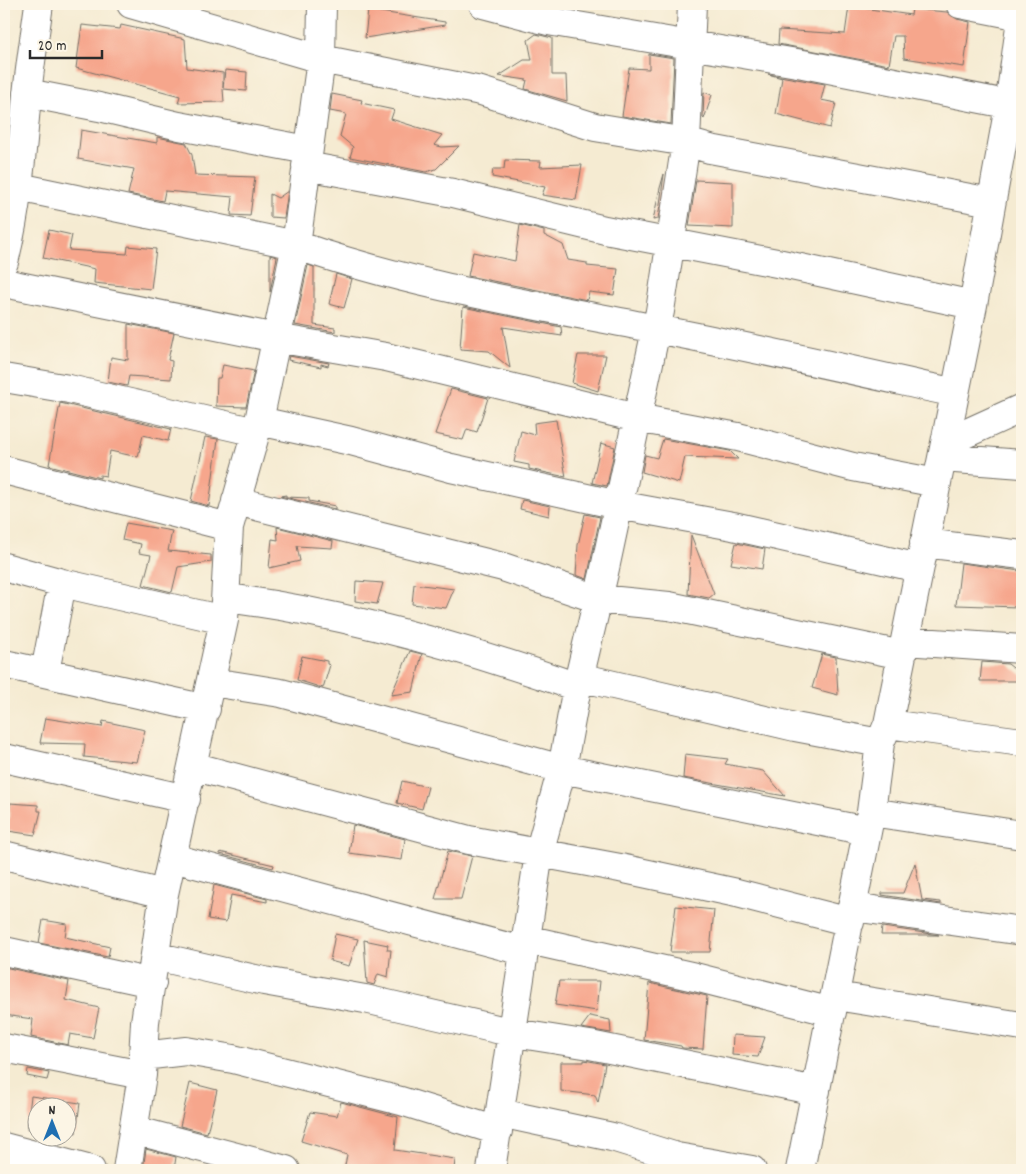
<svg xmlns="http://www.w3.org/2000/svg" width="1026" height="1174" viewBox="0 0 1026 1174" font-family="Dekko,sans-serif">
<style>
.building{fill:#f6a68c}
.lines{fill:none;stroke-linecap:round;stroke-linejoin:round}
.minor-casing{stroke:#726e65;stroke-width:30}
.minor{stroke:#fff;stroke-width:28}
</style>
<rect width="100%" height="100%" fill="#fcf5e5"/>
<filter id="ink" filterUnits="userSpaceOnUse"><feTurbulence type="fractalNoise" baseFrequency=".02" numOctaves="2"/><feDisplacementMap in="SourceGraphic" scale="10" xChannelSelector="R" yChannelSelector="G"/><feConvolveMatrix kernelMatrix="1 2 1 2 8 2 1 2 1" color-interpolation-filters="sRGB"/></filter>
<filter id="wash" filterUnits="userSpaceOnUse"><feTurbulence type="fractalNoise" baseFrequency=".0096" numOctaves="4" result="noise"/><feDisplacementMap in="SourceGraphic" scale="20" xChannelSelector="R" yChannelSelector="G"/><feGaussianBlur stdDeviation="1.12" result="paint"/><feColorMatrix in="noise" values="0 0 0 0 0 0 0 0 0 0 0 0 0 0 0 0 0 1.4 0 .05"/><feComposite in="paint" operator="in"/></filter>
<g filter="url(#wash)">
<rect width="100%" height="100%" fill="#f5ebd2"/>
<g id="blocks">
<path class="building" d="M849,6L911,15L912,9L947,12L957,19L970,22L964,67L904,58L903,36H894L889,65L778,44L779,30L845,34Z
M368,10L445,22V25L365,38Z
M82,25L120,29L121,25L185,39L187,68L223,73V88L225,70L247,72L246,91L223,89L224,102L178,103L180,96L76,68Z
M536,34L552,38V75H566L567,101L525,89L527,80L499,76L524,60H532L528,40Z
M649,54L674,58L671,124L622,116L629,68L649,69Z
M768,74L825,84L821,100L836,103L830,128L776,114L782,78Z
M704,92L712,95L704,119L703,118Z
M332,94L362,100L361,103L394,110L391,119L442,135L434,145L442,147L459,146L436,169L426,172L350,157L353,147L340,136L346,114L330,111Z
M81,130L157,143V137L186,143L192,155L195,175L255,177L250,216L231,215L233,197L165,191L163,201L128,194L134,169L78,159Z
M505,160L541,161L540,167L582,165L576,200L542,195L545,187L492,177L493,169H504Z
M664,174L658,219L653,220L660,188Z
M696,180L733,182V228L689,226Z
M288,191L284,218L270,217V194L278,198Z
M520,225L544,231V235L563,245L568,260L587,263V266L618,269L614,295L589,292L587,300L468,276L473,252L515,261Z
M49,230L72,235L69,250L127,254L128,246L156,249L151,289L94,283L95,269L43,258Z
M270,255L277,257L270,292Z
M308,265L314,267V325L335,328V332L295,325Z
M336,274L352,279L344,308L329,304Z
M463,307L561,327L562,336L503,327L510,368L489,351L460,349Z
M128,324L174,333L168,360L172,361L171,379L129,376L127,386L108,382L111,357L128,360Z
M578,355H606L598,391L572,383Z
M289,356L329,363L328,366L321,364V367L288,360Z
M223,365L254,371L246,407L216,406L217,378H220Z
M451,389L488,398L477,432L467,429L463,440L435,434Z
M60,403L171,429L168,441L143,435L138,457L110,451L106,476L100,475V478L49,465Z
M556,420L566,477L529,469V465L514,462L521,431L535,435L534,423Z
M205,437L218,439L209,506L191,501Z
M663,439L730,451L738,459L685,457L679,483L642,472L645,455L657,458Z
M601,443L615,447L607,486L592,483Z
M286,495V497L309,498V501L335,506V509L280,496Z
M522,500L550,506L549,516L520,509Z
M585,514L600,517L587,579L576,575L578,545Z
M126,523L172,531L168,551L211,555V562L178,567L172,592L143,585L151,555L139,553L141,544L122,540Z
M277,527L333,541L332,548L297,546L300,561L269,568L272,539L278,540Z
M691,535L714,594L709,598L688,594Z
M736,543L765,549L762,569L731,564Z
M961,563L1020,571L1018,607L956,605Z
M356,581L383,583L377,604L355,601Z
M414,584L454,589L446,608L412,604Z
M410,651L422,654L413,692L391,695Z
M822,654L836,657L838,695L812,688Z
M302,656L327,661V664L330,665L323,688L297,680Z
M982,662L1008,664L1022,675V681H980Z
M45,718L102,727L103,721L145,730L137,762L84,757L85,744L40,743Z
M685,754L728,759L725,764L763,771L785,796L683,778Z
M402,781L428,787L422,809L397,803Z
M10,803L38,805V811H41L35,835L8,831Z
M353,825L405,839L402,860L349,853Z
M448,851L472,856L461,899H435Z
M220,852L274,865L273,868L220,854Z
M915,863L922,900L941,902V904L882,895V893H903Z
M214,885L267,899V902L231,895L226,922L208,919Z
M676,906L714,910L710,952H670Z
M43,920L67,924L65,937L110,947L108,957L39,943Z
M882,927L939,935H881Z
M335,934L358,939L349,966L330,961Z
M364,940L388,945L387,950H391L388,977L378,974L374,985L367,983Z
M4,967L69,981L66,1000L99,1008L93,1038L70,1034L68,1045L31,1037L33,1019L4,1015Z
M559,981H600L597,1011L555,1005Z
M649,983L707,996L703,1049L682,1048L681,1046L644,1040Z
M590,1016L610,1020L611,1033L581,1028Z
M733,1035L765,1037L758,1057L732,1055Z
M584,1060L605,1064L598,1103L595,1095L561,1091V1062H584Z
M28,1069L49,1073L47,1080L27,1076Z
M190,1083L217,1090L207,1133L180,1126Z
M31,1096L80,1103L76,1133L68,1132V1106H38V1129H27Z
M341,1102L398,1117L395,1150L455,1159L454,1170H344L347,1155L301,1141L310,1112L337,1116Z
M146,1149L176,1157L174,1170H143Z"/>
</g>
</g>
<g filter="url(#ink)">
<use href="#blocks" fill-opacity="0" stroke="#726e65" stroke-width="1"/>
<g class="lines">
<g class="minor-casing">
<path id="minor" d="M131,4L321,59L481,91L595,127L686,142L710,149L991,202
M483,4L548,21L803,64L1022,107
M960,4L1021,16
M27,93L99,107L179,126L308,150
M306,166L453,193L605,230L782,264L973,305
M4,184L296,245C412,286 535,305 656,329C756,348 856,371 955,393
M4,262C18,207 22,152 27,95C30,65 35,34 39,4
M4,283L276,338L386,357L637,418L738,437L853,467L937,483
M4,378L69,389L256,432
M259,421L351,441L451,468L618,505L733,526L919,568
M945,443L1022,408
M942,458L1022,464
M4,470L229,527
M236,501L503,567L598,599L669,606L902,655
M924,543L1022,555
M4,567L62,583L224,620
M226,598C343,612 465,648 577,687
M905,641L1022,649
M4,664L206,709
M45,672L62,583
M579,677L795,727L880,743
M212,682L281,693L562,769L867,831
M888,724L1022,742
M4,758L186,799
M192,766L469,840L620,868L737,893L850,922
M871,812L1022,835
M4,855L164,894
M173,858L523,951
M853,907L1022,931
M525,939L695,977L832,1012
M4,951L152,983
M155,956L264,981L365,999L514,1033L590,1045L816,1091
M836,996L1022,1026
M4,1048L142,1075
M143,1056L186,1051L233,1059L401,1101L498,1131
M500,1113L612,1137L677,1157L752,1170
M134,1130L286,1170
M4,1147L91,1170
M127,1170L142,1075L145,1022L164,894L224,620L229,527L259,421L296,245L321,59L322,4
M491,1170L539,853L562,769L577,687L604,573L660,311L686,142L692,4
M800,1170L871,812L880,743L888,724L973,305L1009,106L1022,12"/>
</g>
<use href="#minor" class="minor"/>
</g>
</g>
<rect width="1026" height="1174" fill="none" stroke="#fcf5e5" stroke-width="20"/>
<g transform="translate(52 1122)"><circle r="24" fill="#fcf5e5" stroke="#a8a49b"/>
<path d="M0-4L9 19L0 12L-9 19Z" fill="#1f6fb2"/>
<text y="-8" font-size="14" font-weight="bold" text-anchor="middle" fill="#2b2b2b">N</text>
</g>
<path d="M30 50v8h72v-8" fill="none" stroke="#2b2b2b" stroke-width="2.5"/>
<text x="38" y="50" font-size="15" fill="#2b2b2b" stroke="#fcf5e5" stroke-width="4" paint-order="stroke">20 m</text>
</svg>
